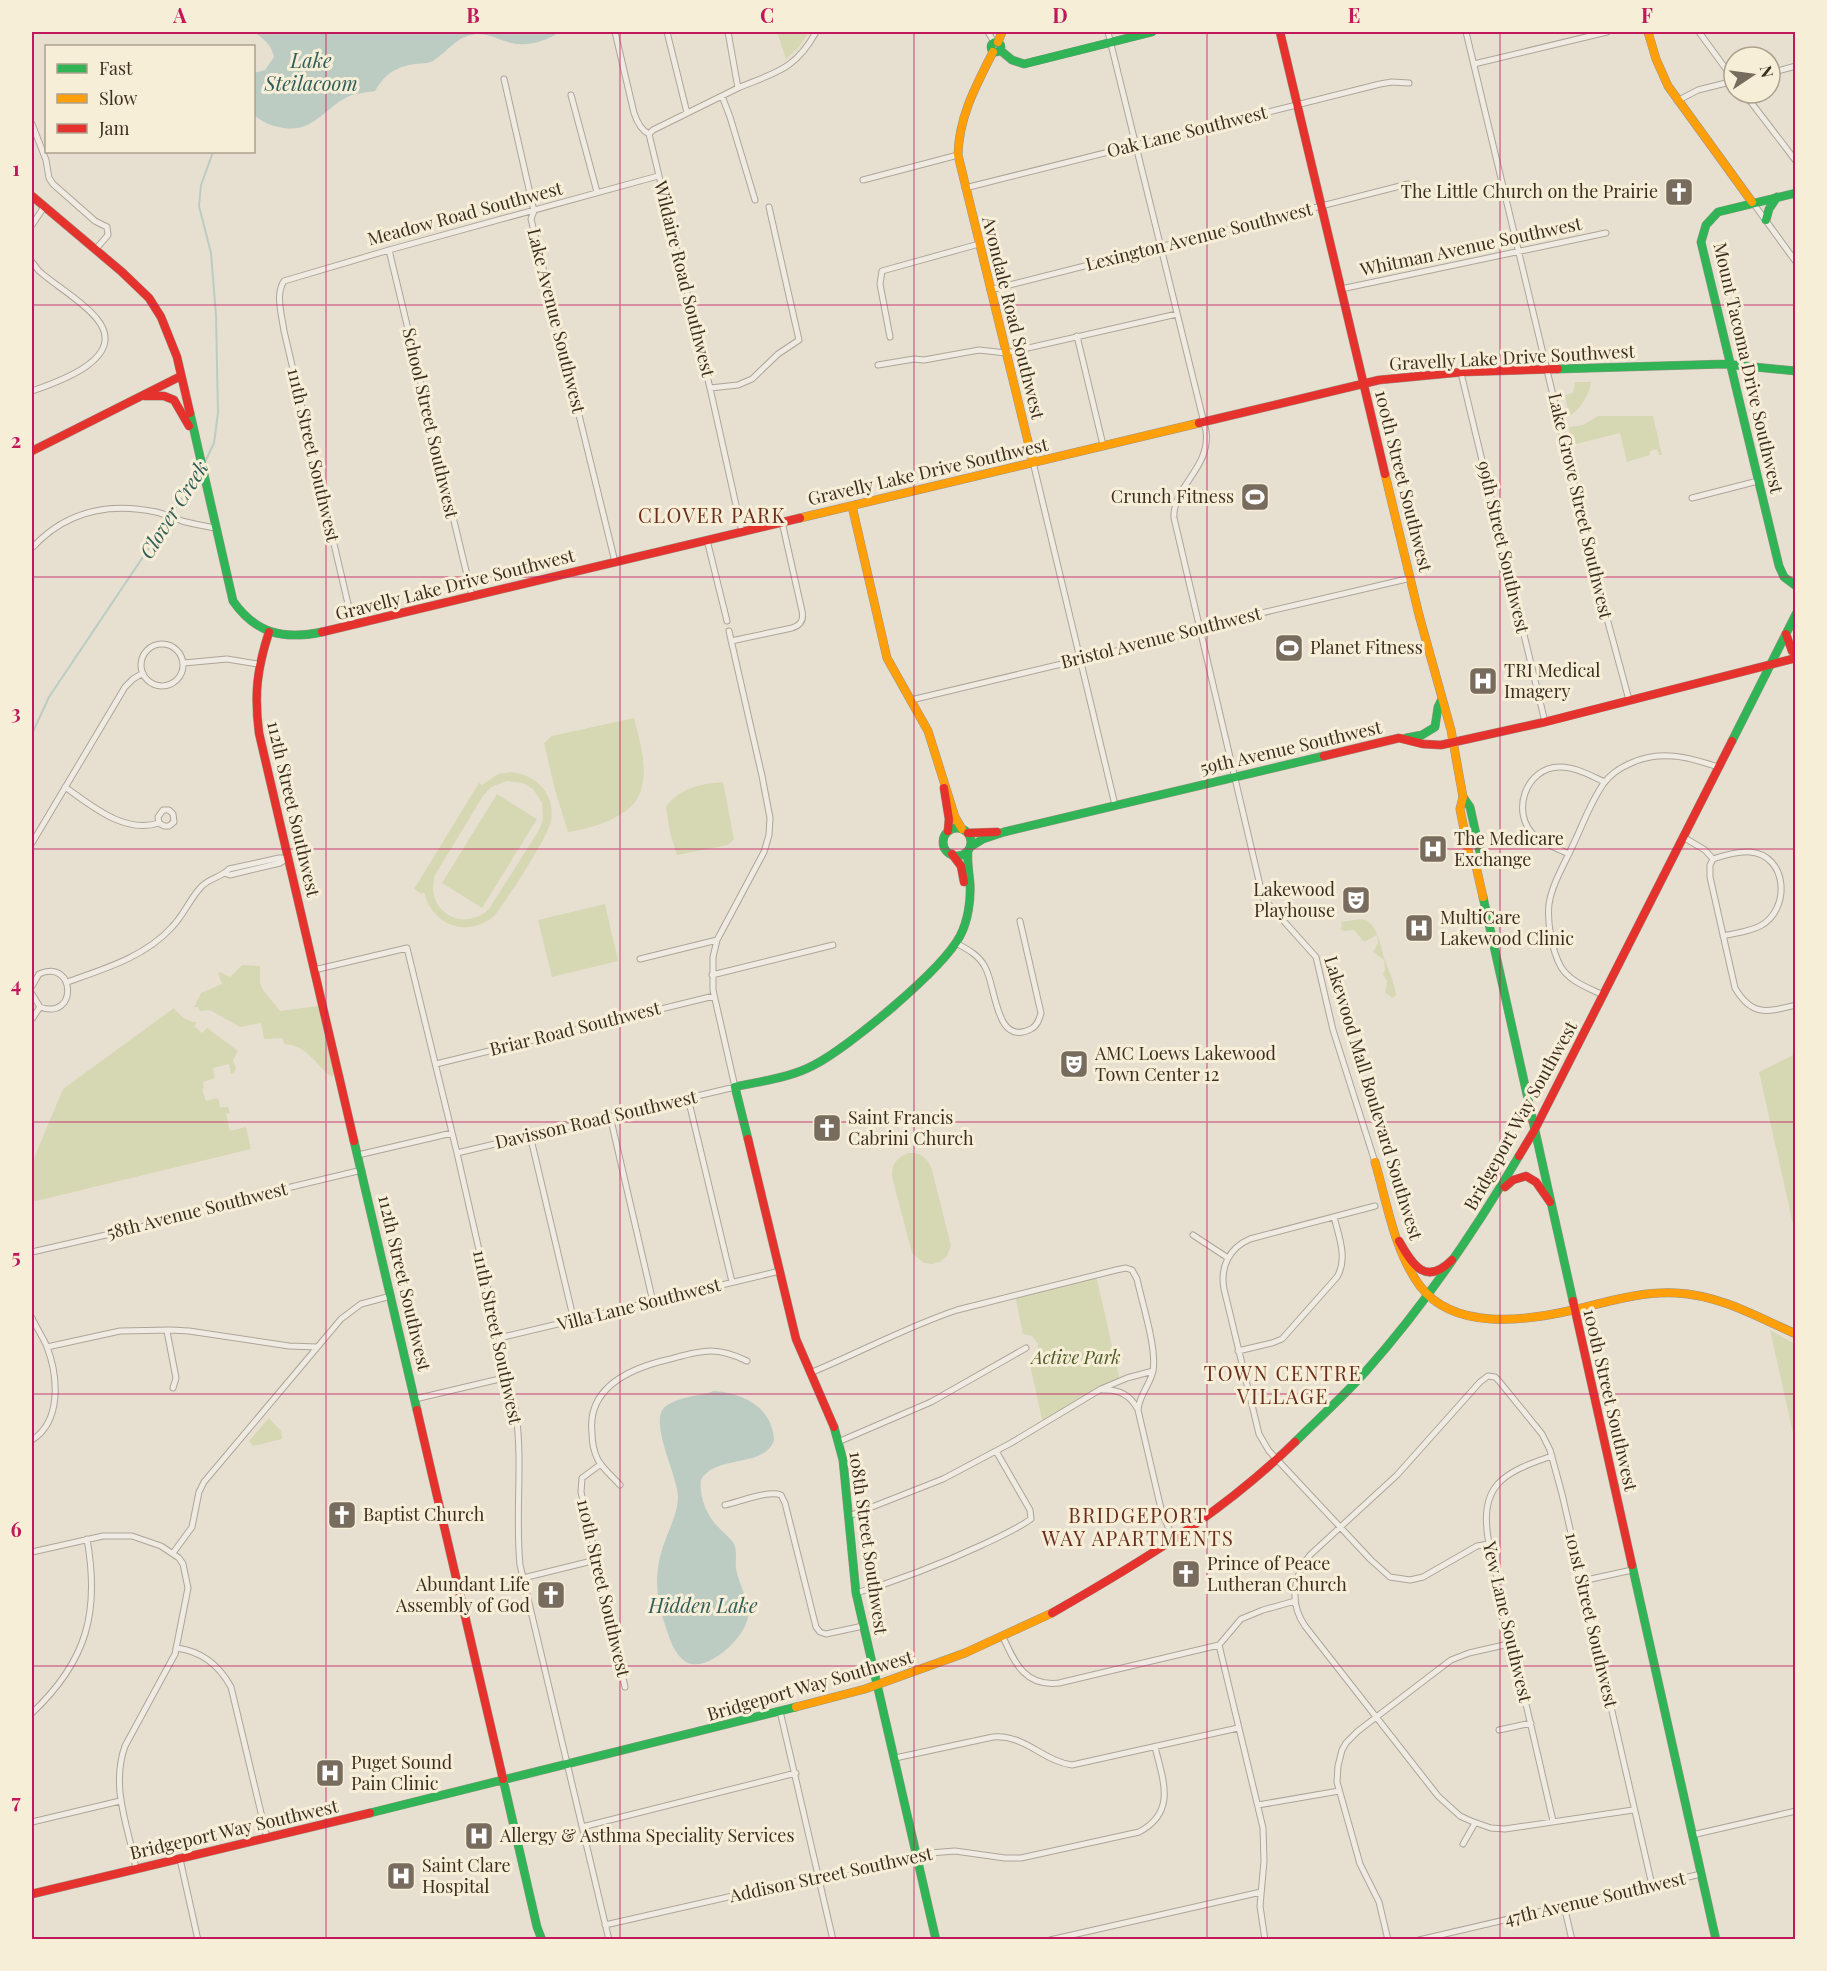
<svg xmlns="http://www.w3.org/2000/svg" width="1827" height="1971" viewBox="0 0 1827 1971" font-family="'Playfair Display',serif">
<style>
.green{fill:#d6d7b3;fill-rule:evenodd}
.water{fill:#bcccc2}
.lines{fill:none;stroke-linecap:round;stroke-linejoin:round}
.stream{stroke:#bcccc2;stroke-width:2}
.street-casing{stroke:#ada599;stroke-width:7}
.fast-casing{stroke:#9c958a;stroke-width:9}
.slow-casing{stroke:#9c958a;stroke-width:9}
.jam-casing{stroke:#9c958a;stroke-width:9}
.street{stroke:#efebe3;stroke-width:5}
.fast{stroke:#30b455;stroke-width:8}
.slow{stroke:#ff9f0a;stroke-width:8}
.jam{stroke:#e5322d;stroke-width:8}
.grid{fill:none;stroke:#c2185b;stroke-width:1.5;stroke-opacity:0.55}
.labels{text-anchor:middle;stroke-width:6;stroke-linejoin:round;paint-order:stroke}
.street-label{font-size:18px;fill:#3d2e20;stroke:#f7eed8}
.poi-label{font-size:18px;fill:#3d2e20;stroke:#f7eed8;text-anchor:start}
.park-label{font-size:18px;font-style:italic;fill:#4d5a26;stroke:#f7eed8}
.water-label{font-size:20px;font-style:italic;fill:#2f5d5a;stroke:#f7eed8}
.neighbourhood-label{font-size:20px;letter-spacing:1.5px;fill:#6b2e1e;stroke:#f7eed8}
.neatline{fill:none;stroke:#c2185b;stroke-width:2}
.grid-label{font-size:20px;text-anchor:middle;font-weight:bold;fill:#c2185b}
</style>
<rect width="100%" height="100%" fill="#e7e0d1"/>
<path class="green" d="M777,32H809L798,48L786,59Z
M1575,382H1591C1590,393 1580,411 1569,416L1565,395L1573,393Z
M1598,416H1653L1662,455H1659L1657,449L1650,451V455L1627,462L1620,433L1576,444L1570,443L1569,427L1583,425Z
M634,718C640,742 649,769 640,793C632,817 590,829 568,832L555,790L544,743L552,736Z
M512,772C537,775 556,795 551,821C547,839 508,898 495,915C469,939 432,926 424,892L422,894L414,889L479,783L482,785L498,774ZM507,781L523,783L533,789L542,803L543,820L539,830L489,909C462,934 424,910 435,875L483,796L491,787Z
M723,782L734,839L728,845L677,855L670,833L666,807C679,788 701,784 723,782Z
M497,794L537,819L482,908L442,883Z
M605,904L618,961L552,977L538,920Z
M1360,919C1365,919 1369,921 1372,925C1379,935 1381,947 1384,958C1389,971 1394,981 1396,995L1393,998L1385,993L1387,981L1383,974L1385,970L1384,960L1373,952L1378,943L1377,935L1364,942L1354,930L1343,931L1340,928L1342,927L1341,922Z
M242,965L260,966V983L263,990L280,1011L318,1006L334,1074L332,1077C315,1065 308,1045 284,1044L283,1038L264,1039L261,1023L240,1027L210,1010L200,1011L198,1007H194L201,993L222,984L218,973L220,972L230,977Z
M174,1008C179,1015 188,1023 197,1022L194,1026L202,1033L207,1028L238,1051L233,1060L236,1068L234,1073L231,1074L229,1064L213,1068L215,1078L203,1082L204,1088L202,1089L206,1101L218,1098L220,1107H228L230,1113L226,1114L230,1131L246,1127L251,1149L32,1202V1163L63,1089Z
M1795,1054V1233L1759,1072Z
M908,1153C921,1152 928,1158 932,1170L951,1246L947,1256L940,1262L932,1264L924,1263L912,1253L893,1181C890,1167 895,1158 908,1153Z
M1096,1275L1120,1381L1043,1424L1029,1360L1037,1354L1038,1344L1032,1336L1023,1334L1015,1295Z
M1770,1330L1795,1344V1442Z
M269,1418L281,1431L282,1439L253,1446L249,1441Z"/>
<path class="water" d="M254,32H560C546,41 528,47 511,43C499,40 489,33 476,34C455,37 449,51 433,61C427,64 422,63 415,64C395,67 385,74 375,91C368,92 359,93 352,95C325,105 314,136 279,127C269,125 261,121 254,115V73L265,70L274,57C271,44 264,39 254,32Z
M714,1391C744,1393 773,1408 774,1441C762,1469 716,1454 701,1480C699,1496 706,1514 717,1526C722,1531 728,1536 733,1542C738,1550 735,1560 736,1569C739,1585 750,1601 748,1617C745,1639 701,1680 681,1658C672,1649 669,1636 665,1625C655,1596 654,1570 665,1541C670,1527 678,1512 678,1497C678,1476 647,1420 666,1406C678,1397 699,1396 714,1391Z"/>
<g class="lines">
<path class="stream" d="M204,464L214,443L218,413L216,315L211,253L199,206L201,185L213,152
M32,734L49,697L200,472"/>
<g class="street-casing">
<path id="street" d="M615,32L634,113C637,122 641,130 649,134L710,388L742,532
M667,32L687,113
M988,32L994,42
M1108,32L1206,431C1211,468 1172,487 1174,518L1263,898L1316,957L1333,1030L1375,1162
M1466,32L1602,600L1629,700
M1699,32L1734,80
M1474,64L1607,32
M1770,73L1796,66
M504,79L534,211L531,219L615,562
M738,88C776,72 795,70 816,32
M1744,93L1796,161
M571,95L597,192
M722,96L730,117L755,200
M1677,101L1698,90L1734,81
M32,124L46,160L49,178L53,184L95,221L107,227L108,235L96,249
M649,134L653,130L738,88L728,32
M863,180L958,155
M965,188L1380,84L1392,82L1409,83
M1753,203L1796,262
M32,225L44,207
M389,250L472,596
M32,262L39,271C56,286 84,302 97,319C129,358 58,382 32,391
M1341,289L1606,233
M990,290L1408,184
M1077,336L1103,445
M890,337L880,284L882,271L979,244
M878,365L914,359L924,360L979,350L1006,353L1177,314
M1461,373L1545,722
M710,388L738,385L752,379L778,354L799,340L769,207
M1033,462L1115,805
M1692,498L1758,481
M707,540L727,621
M32,548C65,512 108,502 156,512C165,514 174,518 182,521C193,524 204,526 215,528
M353,625L284,331C282,316 275,294 284,281L389,250L658,176
M731,641L792,628C801,625 804,620 802,611L782,522
M141 665a21 21 0 1 1 42 0a21 21 0 1 1-42 0Z
M184,663L227,659L258,664
M911,700L1200,631L1206,626L1411,578
M65,787C92,806 124,834 159,823L164,826H169L174,822L173,814L169,810H163L158,817L159,823
M1683,837L1705,850L1713,859
M32,843L125,687L133,679L143,673
M1569,854C1558,849 1544,844 1535,836C1510,814 1525,767 1560,767C1576,767 1591,776 1605,782
M1713,859L1710,865V877L1735,988C1752,1017 1767,1012 1796,1005
M1713,859C1725,855 1738,851 1750,852C1788,855 1791,910 1760,926C1749,932 1735,933 1723,936
M224,873L230,875L280,863L288,858
M956,943C967,949 979,955 985,967C996,985 995,1048 1031,1029C1037,1026 1039,1020 1041,1013L1020,921
M640,959L717,940
M314,970L407,948L457,1153L516,1413C523,1464 515,1515 520,1565L609,1940
M712,975L833,945
M67,982C104,969 145,957 172,927C184,915 190,898 202,886C210,878 222,877 229,869L279,858H288
M32,986L39,974C76,958 78,1021 40,1007L32,994
M1603,995C1589,988 1570,982 1561,967C1552,951 1547,923 1549,904C1552,884 1565,863 1573,845C1583,824 1591,801 1604,783C1610,775 1620,768 1629,764C1659,749 1689,757 1718,767
M32,1019L40,1007
M436,1064L714,996
M688,1098L732,1282
M610,1116L653,1302
M530,1135L574,1321
M457,1153L735,1087L713,990V957L717,940L764,852L769,835L770,818L762,776L729,631
M358,1155L452,1133
M1375,1206L1250,1239C1229,1248 1220,1267 1224,1289L1259,1434L1269,1451L1371,1560L1390,1577L1410,1580L1423,1577L1477,1546L1489,1544
M1193,1235L1228,1258
M32,1252L171,1220L241,1199L362,1170
M32,1318C36,1327 43,1337 47,1347C58,1376 62,1421 32,1440
M167,1331L176,1378L173,1388
M499,1338L780,1271
M47,1347L120,1331L171,1330L189,1331L289,1346L317,1347
M1238,1351L1272,1343L1282,1339L1337,1277C1348,1258 1339,1237 1334,1217
M810,1373C859,1353 906,1327 957,1310L1116,1270L1126,1268L1132,1270L1137,1279C1142,1303 1157,1348 1153,1371C1150,1385 1139,1395 1138,1410L1162,1513L1174,1540
M1103,1390C1118,1389 1130,1395 1137,1408
M415,1399L508,1377
M838,1442L931,1402L1026,1348
M1552,1456C1502,1473 1478,1485 1489,1544L1553,1821
M601,1464L582,1478L581,1492L625,1687
M620,1485C613,1477 603,1469 598,1460C594,1452 592,1442 592,1433C587,1388 629,1369 666,1360C701,1351 714,1345 747,1361
M725,1505C739,1502 768,1490 781,1495L785,1503L816,1627L820,1632L826,1634L863,1626
M849,1516L943,1479L1011,1443L1101,1389L1127,1378L1153,1371
M32,1552L103,1536H132L161,1546L179,1558L183,1564L188,1588L175,1654L125,1746C110,1789 129,1827 136,1869
M173,1553L192,1527L199,1492L204,1482L341,1319L361,1304L391,1296
M523,1578L596,1560
M1582,1581L1632,1570
M856,1593C900,1580 941,1564 982,1545C999,1537 1017,1529 1031,1519L1030,1510L996,1451
M1003,1637C1015,1663 1025,1687 1059,1683L1219,1645L1241,1619L1263,1610L1295,1601
M1219,1645L1263,1828L1264,1861L1260,1906L1265,1940
M176,1648C202,1651 219,1665 231,1687L267,1838
M780,1711L833,1940
M32,1713C87,1661 100,1612 87,1539
M1499,1730L1531,1723
M895,1758L993,1737C1024,1734 1043,1761 1072,1765L1238,1728
M1258,1805L1339,1791
M1633,1810L1505,1829L1491,1828L1471,1821L1460,1816L1438,1796L1305,1626C1289,1603 1293,1576 1310,1555L1397,1475L1480,1382L1488,1376L1495,1377L1499,1381L1542,1434L1550,1450L1562,1494L1652,1885
M32,1822L120,1801
M582,1827L796,1773
M1692,1835L1796,1811
M1463,1844L1475,1823
M180,1859L198,1940
M1564,1906L1572,1940
M605,1925L917,1854L955,1851L1005,1858H1021L1139,1832C1177,1812 1163,1780 1155,1747
M1050,1940L1261,1892
M1388,1940L1379,1902L1360,1864L1337,1782L1338,1766L1342,1750L1346,1743L1358,1731L1451,1660L1469,1653L1513,1643
M1419,1940L1701,1874"/>
</g>
<g class="fast-casing">
<path id="fast" d="M991 47a5 5 0 1 1 10 0a5 5 0 1 1-10 0Z
M1000,50L1012,60L1024,64L1152,32
M1796,193L1718,212L1706,225L1701,242L1779,566L1784,577L1796,586
M1766,220L1769,209L1777,197
M1558,369L1725,364L1796,371
M190,413L233,601C256,634 284,640 322,632
M1406,738L1422,735L1435,727L1438,707L1442,699
M1732,741L1796,614
M1463,797L1470,807L1481,857L1476,866
M943 842a14 14 0 1 1 28 0a14 14 0 1 1-28 0Z
M970,847L983,839L1004,832L1324,756
M1483,897L1573,1301
M748,1139L735,1087C761,1081 790,1078 814,1065C849,1047 942,970 960,936C968,921 971,900 970,883C969,872 967,862 968,851
M354,1141L417,1410
M834,1427L843,1460L856,1593L936,1940
M1295,1442C1318,1419 1344,1396 1366,1371C1425,1305 1474,1232 1519,1156
M1632,1565L1716,1940
M503,1779L537,1927L542,1940
M370,1813L796,1707"/>
</g>
<g class="slow-casing">
<path id="slow" d="M1648,32L1656,59L1668,86L1752,202
M998,42L1002,32
M993,52C976,86 959,116 958,155L1033,462
M1385,474L1419,615L1451,730L1463,797L1460,809L1470,859L1476,866L1483,897
M852,506L887,658L928,731L955,817L962,829
M800,518L1199,423
M1375,1162C1387,1202 1394,1251 1420,1286C1454,1331 1525,1321 1573,1310C1607,1302 1641,1291 1676,1293C1720,1295 1757,1317 1796,1334
M796,1707L865,1689L965,1653L1052,1613"/>
</g>
<g class="jam-casing">
<path id="jam" d="M1280,32L1385,474
M32,196L122,272L149,298L161,317L177,357L190,413
M145,396H164L174,400L189,426
M1199,423L1379,380L1463,372L1558,369
M32,451L181,376
M269,632C257,669 254,694 259,733L354,1141
M322,632L800,518
M1786,634L1792,651L1796,654
M1324,756L1399,738L1423,744L1441,745L1545,722L1796,658
M944,788L949,819L948,831
M968,833L997,832
M952,854L961,866L964,882
M748,1139L796,1339L834,1427
M1519,1156L1534,1131L1732,741
M1505,1187L1513,1180L1526,1176L1536,1182L1550,1202
M1399,1241C1413,1266 1426,1286 1452,1260
M1573,1301L1632,1565
M417,1410L503,1779
M1052,1613C1141,1562 1221,1514 1295,1442
M32,1894L370,1813"/>
</g>
<use href="#street" class="street"/>
<use href="#fast" class="fast"/>
<use href="#slow" class="slow"/>
<use href="#jam" class="jam"/>
</g>
<path class="grid" d="M326,32V1940M620,32V1940M914,32V1940M1207,32V1940M1500,32V1940M32,305H1796M32,577H1796M32,849H1796M32,1122H1796M32,1394H1796M32,1666H1796"/>
<defs>
<g id="church-square" transform="scale(1.5)"><rect x="-9" y="-9" width="18" height="18" rx="4" fill="#786c5e" stroke="#f7eed8"/><path d="M-1.2-6h2.4v3.5h3.3v2.4h-3.3V6h-2.4V-.1h-3.3v-2.4h3.3Z" fill="#fff"/></g>
<g id="stadium-square" transform="scale(1.5)"><rect x="-9" y="-9" width="18" height="18" rx="4" fill="#786c5e" stroke="#f7eed8"/><path d="M0-5a6.5 5 0 1 0 0 10a6.5 5 0 1 0 0-10ZM-3.5-1.8h7v3.6h-7Z" fill="#fff"/></g>
<g id="hospital-square" transform="scale(1.5)"><rect x="-9" y="-9" width="18" height="18" rx="4" fill="#786c5e" stroke="#f7eed8"/><path d="M-5-5h3v3.5h4V-5h3V5h-3V1.5h-4V5h-3Z" fill="#fff"/></g>
<g id="theatre-square" transform="scale(1.5)"><rect x="-9" y="-9" width="18" height="18" rx="4" fill="#786c5e" stroke="#f7eed8"/><path d="M-5-5.5Q0-4 5-5.5V0Q5 5 0 6Q-5 5-5 0ZM-3.3-2.5H-1v1.5H-3.3ZM1-2.5H3.3v1.5H1ZM-2.8 1Q0 5.5 2.8 1Z" fill="#fff"/></g>
</defs>
<g fill-rule="evenodd">
<use href="#church-square" x="1679" y="192"/>
<use href="#stadium-square" x="1255" y="497"/>
<use href="#stadium-square" x="1289" y="648"/>
<use href="#hospital-square" x="1483" y="681"/>
<use href="#hospital-square" x="1433" y="849"/>
<use href="#theatre-square" x="1356" y="900"/>
<use href="#hospital-square" x="1419" y="928"/>
<use href="#theatre-square" x="1074" y="1064"/>
<use href="#church-square" x="827" y="1128"/>
<use href="#church-square" x="342" y="1515"/>
<use href="#church-square" x="1186" y="1574"/>
<use href="#church-square" x="551" y="1595"/>
<use href="#hospital-square" x="330" y="1773"/>
<use href="#hospital-square" x="479" y="1836"/>
<use href="#hospital-square" x="401" y="1876"/>
</g>
<g class="labels">
<g class="street-label">
<text transform="translate(1187 132) rotate(-14)" y="6">Oak Lane Southwest</text>
<text transform="translate(465 214) rotate(-15)" y="6">Meadow Road Southwest</text>
<text transform="translate(1199 237) rotate(-14)" y="6">Lexington Avenue Southwest</text>
<text transform="translate(1471 247) rotate(-12)" y="6">Whitman Avenue Southwest</text>
<text transform="translate(684 279) rotate(76)" y="6">Wildaire Road Southwest</text>
<text transform="translate(1013 318) rotate(76)" y="6">Avondale Road Southwest</text>
<text transform="translate(556 321) rotate(76)" y="6">Lake Avenue Southwest</text>
<text transform="translate(1512 358) rotate(-3)" y="6">Gravelly Lake Drive Southwest</text>
<text transform="translate(1748 368) rotate(77)" y="6">Mount Tacoma Drive Southwest</text>
<text transform="translate(430 423) rotate(77)" y="6">School Street Southwest</text>
<text transform="translate(313 455) rotate(77)" y="6">111th Street Southwest</text>
<text transform="translate(928 472) rotate(-13)" y="6">Gravelly Lake Drive Southwest</text>
<text transform="translate(1403 481) rotate(76)" y="6">100th Street Southwest</text>
<text transform="translate(1580 506) rotate(77)" y="6">Lake Grove Street Southwest</text>
<text transform="translate(1503 547) rotate(77)" y="6">99th Street Southwest</text>
<text transform="translate(455 585) rotate(-14)" y="6">Gravelly Lake Drive Southwest</text>
<text transform="translate(1161 638) rotate(-14)" y="6">Bristol Avenue Southwest</text>
<text transform="translate(1291 748) rotate(-13)" y="6">59th Avenue Southwest</text>
<text transform="translate(293 809) rotate(77)" y="6">112th Street Southwest</text>
<text transform="translate(575 1029) rotate(-14)" y="6">Briar Road Southwest</text>
<text transform="translate(1373 1098) rotate(73)" y="6">Lakewood Mall Boulevard Southwest</text>
<text transform="translate(1521 1116) rotate(-61)" y="6">Bridgeport Way Southwest</text>
<text transform="translate(596 1120) rotate(-13)" y="6">Davisson Road Southwest</text>
<text transform="translate(197 1211) rotate(-14)" y="6">58th Avenue Southwest</text>
<text transform="translate(404 1283) rotate(77)" y="6">112th Street Southwest</text>
<text transform="translate(639 1305) rotate(-14)" y="6">Villa Lane Southwest</text>
<text transform="translate(497 1337) rotate(78)" y="6">111th Street Southwest</text>
<text transform="translate(1610 1400) rotate(77)" y="6">100th Street Southwest</text>
<text transform="translate(868 1543) rotate(82)" y="6">108th Street Southwest</text>
<text transform="translate(603 1588) rotate(77)" y="6">110th Street Southwest</text>
<text transform="translate(1591 1620) rotate(77)" y="6">101st Street Southwest</text>
<text transform="translate(1507 1622) rotate(77)" y="6">Yew Lane Southwest</text>
<text transform="translate(810 1686) rotate(-16)" y="6">Bridgeport Way Southwest</text>
<text transform="translate(234 1830) rotate(-13)" y="6">Bridgeport Way Southwest</text>
<text transform="translate(831 1875) rotate(-12)" y="6">Addison Street Southwest</text>
<text transform="translate(1595 1899) rotate(-13)" y="6">47th Avenue Southwest</text>
</g>
<g class="poi-label">
<text x="1658" y="198" text-anchor="end">The Little Church on the Prairie</text>
<text x="1234" y="503" text-anchor="end">Crunch Fitness</text>
<text x="1310" y="654">Planet Fitness</text>
<text x="1504" y="677">TRI Medical<tspan x="1504" dy="21">Imagery</tspan></text>
<text x="1454" y="845">The Medicare<tspan x="1454" dy="21">Exchange</tspan></text>
<text x="1335" y="896" text-anchor="end">Lakewood<tspan x="1335" dy="21">Playhouse</tspan></text>
<text x="1440" y="924">MultiCare<tspan x="1440" dy="21">Lakewood Clinic</tspan></text>
<text x="1095" y="1060">AMC Loews Lakewood<tspan x="1095" dy="21">Town Center 12</tspan></text>
<text x="848" y="1124">Saint Francis<tspan x="848" dy="21">Cabrini Church</tspan></text>
<text x="363" y="1521">Baptist Church</text>
<text x="1207" y="1570">Prince of Peace<tspan x="1207" dy="21">Lutheran Church</tspan></text>
<text x="530" y="1591" text-anchor="end">Abundant Life<tspan x="530" dy="21">Assembly of God</tspan></text>
<text x="351" y="1769">Puget Sound<tspan x="351" dy="21">Pain Clinic</tspan></text>
<text x="500" y="1842">Allergy &amp; Asthma Speciality Services</text>
<text x="422" y="1872">Saint Clare<tspan x="422" dy="21">Hospital</tspan></text>
</g>
<g class="park-label">
<text x="1076" y="1364">Active Park</text>
</g>
<g class="water-label">
<text x="311" y="68">Lake<tspan x="311" dy="23">Steilacoom</tspan></text>
<text transform="translate(174 510) rotate(-58)" y="7">Clover Creek</text>
<text x="703" y="1613">Hidden Lake</text>
</g>
<g class="neighbourhood-label">
<text x="712" y="523">CLOVER PARK</text>
<text x="1283" y="1381">TOWN CENTRE<tspan x="1283" dy="23">VILLAGE</tspan></text>
<text x="1138" y="1523">BRIDGEPORT<tspan x="1138" dy="23">WAY APARTMENTS</tspan></text>
</g>
</g>
<rect width="1827" height="1971" fill="none" stroke="#f7eed8" stroke-width="66"/>
<rect x="45" y="45" width="210" height="108" fill="#f7eed8" stroke="#ada18e" stroke-width="1.5"/>
<rect x="57" y="64" width="30" height="9" fill="#30b455" stroke="#ada18e" stroke-width="1.5"/>
<text x="99" y="75" font-size="18" fill="#3d2e20">Fast</text>
<rect x="57" y="94" width="30" height="9" fill="#ff9f0a" stroke="#ada18e" stroke-width="1.5"/>
<text x="99" y="105" font-size="18" fill="#3d2e20">Slow</text>
<rect x="57" y="124" width="30" height="9" fill="#e5322d" stroke="#ada18e" stroke-width="1.5"/>
<text x="99" y="135" font-size="18" fill="#3d2e20">Jam</text>
<g transform="translate(1752 75) rotate(77)"><circle r="28" fill="#f7eed8" stroke="#ada18e" stroke-width="1.5"/>
<path d="M0-4.5L10 22L0 15L-10 22Z" fill="#786c5e"/>
<text y="-9" font-size="16" font-weight="bold" text-anchor="middle" fill="#3d2e20">N</text>
</g>
<rect x="33" y="33" width="1761" height="1905" class="neatline"/>
<g class="grid-label">
<text x="180" y="23">A</text>
<text x="473" y="23">B</text>
<text x="767" y="23">C</text>
<text x="1060" y="23">D</text>
<text x="1354" y="23">E</text>
<text x="1647" y="23">F</text>
<text x="16" y="176">1</text>
<text x="16" y="448">2</text>
<text x="16" y="720">3</text>
<text x="16" y="992">4</text>
<text x="16" y="1264">5</text>
<text x="16" y="1537">6</text>
<text x="16" y="1809">7</text>
</g>
</svg>
